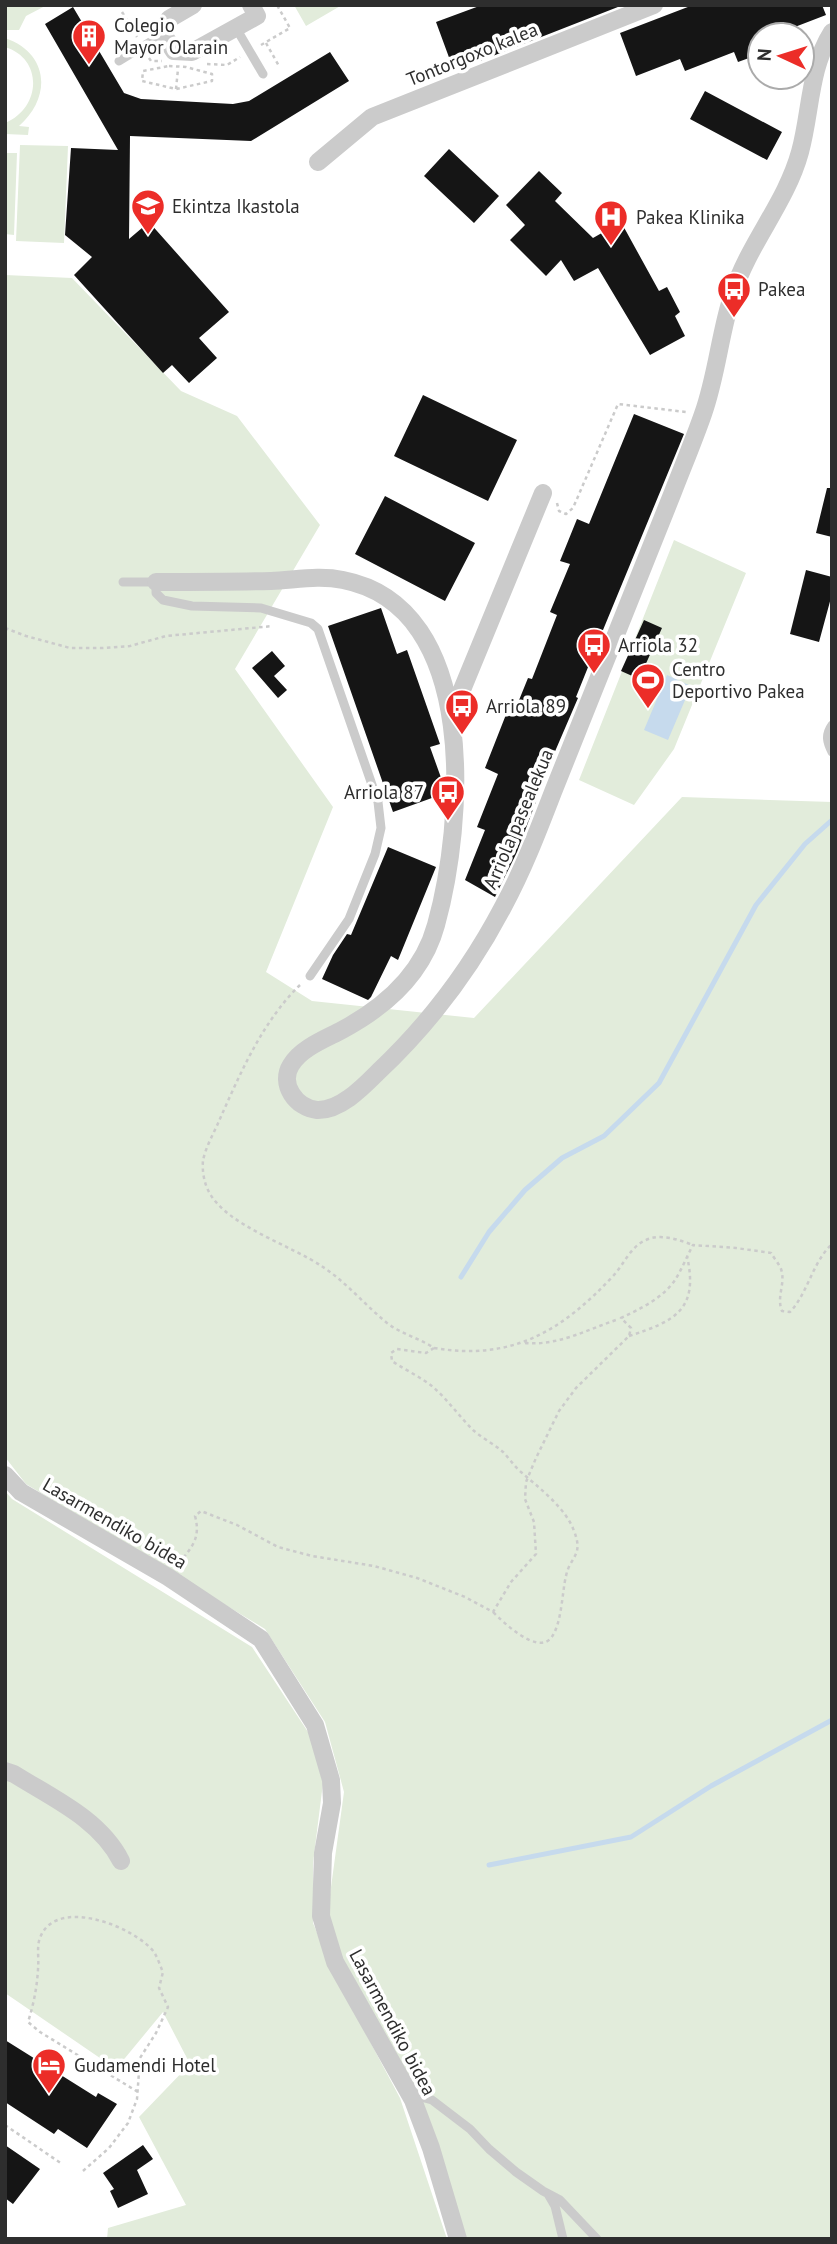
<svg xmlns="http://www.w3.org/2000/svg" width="837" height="2244" viewBox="0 0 837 2244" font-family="'PT Sans',sans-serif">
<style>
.green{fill:#e2ecdb}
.water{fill:#c6daed}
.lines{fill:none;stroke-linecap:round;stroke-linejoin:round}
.stream{stroke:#c6daed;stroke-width:5}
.building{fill:#151515}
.path{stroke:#cbcbcb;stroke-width:2.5;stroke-dasharray:3.5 3.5;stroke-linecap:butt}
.lane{stroke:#cbcbcb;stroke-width:9}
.street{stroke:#cbcbcb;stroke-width:18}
.labels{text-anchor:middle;stroke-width:7;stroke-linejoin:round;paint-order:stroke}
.poi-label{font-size:19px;fill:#2e2e2e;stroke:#fff;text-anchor:start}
.street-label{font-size:19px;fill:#2e2e2e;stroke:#fff}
</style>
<rect width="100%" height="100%" fill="#fff"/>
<path class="green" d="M5,5H47L26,16L19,30H5Z
M294,5H342L306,26Z
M5,38C49,53 52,97 19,126L29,127L28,135L5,134V123C41,108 44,59 5,47Z
M20,145L68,146L64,243L16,241Z
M5,153H17L14,235L5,234Z
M5,275L72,278L181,391L237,416L320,525L235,669L333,807L266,972L312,1001L474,1018L682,797L832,802V2239H464L432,2132L343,1963L332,1933L328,1909L344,1792L325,1722L265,1629L26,1484L5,1457Z
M674,540L746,573L674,749L634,805L579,780Z
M5,1491L12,1499L252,1647L310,1735L323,1783L313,1863V1923L334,1974L400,2098L447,2239H107L108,2228L186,2205L139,2117L190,2064L163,2012L116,2069L5,1993Z"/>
<path class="water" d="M667,675L691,686L668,740L644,730Z"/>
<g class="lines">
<path class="stream" d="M461,1277L489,1232L525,1190L562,1158L604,1136L659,1083L756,905L805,844L832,820
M489,1865L631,1837L711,1786L832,1720"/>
</g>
<path class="building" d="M482,5H623L454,71L436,22Z
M693,5H822L826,15L787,30L789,35H760V54L738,62L734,52L685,71L680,59L636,76L620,33Z
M73,7L124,93L141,99L233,104L249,101L330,52L349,81L251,141L130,136L129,239L149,222L229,312L199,338L217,358L189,383L172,365L163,373L74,275L92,257L65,235L71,148L118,150L45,24Z
M705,91L782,132L767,160L690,119Z
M449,149L499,196L474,223L424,176Z
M539,171L562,193L555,201L593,238L621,222L659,291L667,287L680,312L675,316L685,336L650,355L598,268L574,281L561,260L546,276L510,240L525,225L506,205Z
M423,395L517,440L488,501L394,456Z
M634,414L684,434L603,630L576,697L578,698L535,798L537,799L517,852L495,897L465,880L485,830L477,827L498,774L485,768L507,712L513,715L528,678L532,679L557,615L550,612L570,564L560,561L577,519L589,524Z
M827,488H832V537L816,533Z
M385,496L475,543L445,601L355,554Z
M806,570L832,577V594L819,642L790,634Z
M381,608L397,654L407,650L440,744L430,747L444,786L443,794L393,812L328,626Z
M644,620L662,628L639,679L621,671Z
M272,651L285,666L274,676L287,690L278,698L252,668Z
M388,847L436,867L398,960L391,956L371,997L368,1000L322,979L333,955L347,934L351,935Z
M5,2040L96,2097L98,2093L117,2104L87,2148L58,2129L54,2134L5,2102Z
M5,2145L40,2169L13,2204L5,2198Z
M143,2145L153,2159L137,2170L148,2194L118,2208L110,2191L114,2189L103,2173Z"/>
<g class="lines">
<path class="path" d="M122,12L137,37
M266,43L279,66
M261,45L290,28L277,5
M149,58L151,61H162
M207,64L227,65L240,57
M169,66L186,67L212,74V81L176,89L142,81L143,71Z
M176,89L178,69
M557,503L559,511L566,514L573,508L618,404L686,412
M5,628L26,636L70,648H102L130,646L166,636L273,626
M300,985C262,1022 240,1074 219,1121C214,1133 205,1148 203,1161C202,1170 204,1183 209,1192C227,1226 291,1245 323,1267C347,1283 365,1305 387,1323C401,1334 419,1338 434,1348L426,1353L397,1349L391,1353L392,1361C405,1370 421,1377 433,1387C447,1399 459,1416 473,1430C482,1438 494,1444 503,1452C509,1458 514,1466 521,1472C538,1487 566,1508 574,1531C584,1556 570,1556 566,1576C562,1592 562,1624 551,1638C537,1655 503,1622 493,1612
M629,1336C675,1321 699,1310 687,1256
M525,1343C559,1346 588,1329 619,1319
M434,1348C513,1361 562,1331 614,1275C624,1264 631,1246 646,1240C661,1233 679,1240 693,1245
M179,1563C192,1547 201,1538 195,1516L201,1511L237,1525L278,1547L312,1556L374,1566L417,1578L465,1597L493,1612L511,1582L536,1554L534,1522L525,1499L526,1482L536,1458L559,1411L576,1388L629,1336L631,1328L621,1318C640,1309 663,1298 675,1280C682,1269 687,1256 693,1245L736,1248L771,1253C774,1258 779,1264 781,1269C786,1283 776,1297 782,1311L790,1312C808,1293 812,1263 832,1244
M5,2125L62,2164
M83,2171L109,2148L128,2123L137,2099L140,2058L156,2033L168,2007L159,1988L163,1972C160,1966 158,1958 154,1952C134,1926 52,1894 39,1941C37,1949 39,1960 38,1969C37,1987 34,2003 28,2022L40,2032L138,2092"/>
<path class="lane" d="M236,28L263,74
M119,61L163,34
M123,582H156V593L163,600L192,606L261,608L311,623L318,629L378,802L381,828L375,854L349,919L310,976
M832,725C825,735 827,742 832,752
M413,2100L421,2097L432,2100L470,2129L489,2149L516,2172L543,2191L560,2200L597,2239
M548,2194L555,2206L563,2239"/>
<path class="street" d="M193,5L169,19L163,34L174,51L192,52L257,16L251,5
M318,162L372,117L654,5
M156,582C194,582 233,582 271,581C295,580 319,575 343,580C481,607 464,824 436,925C423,973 385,1007 342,1030C325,1039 301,1048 291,1065C279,1084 296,1108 317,1110C340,1111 363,1087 378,1072C428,1025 471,968 503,907C523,870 538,831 553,792C571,747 589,702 607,657C629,602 651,547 673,492C683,466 694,440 703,414C717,375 720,332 733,293C749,243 786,203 800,152C811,112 809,68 832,32
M452,714L543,493
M5,1475L21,1492L168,1577L261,1639L315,1725L331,1780L332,1803L323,1853L321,1916L335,1962L413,2100L431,2148L458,2239
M5,1771L14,1774C52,1798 100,1819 121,1861"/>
</g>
<defs>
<g id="building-pin" transform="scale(1.75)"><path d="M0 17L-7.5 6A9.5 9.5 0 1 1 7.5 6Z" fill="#ec2d28" stroke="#fff"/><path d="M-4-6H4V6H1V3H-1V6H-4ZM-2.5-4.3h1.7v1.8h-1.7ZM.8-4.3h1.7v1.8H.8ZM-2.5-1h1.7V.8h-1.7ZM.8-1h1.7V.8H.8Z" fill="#fff"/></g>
<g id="school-pin" transform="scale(1.75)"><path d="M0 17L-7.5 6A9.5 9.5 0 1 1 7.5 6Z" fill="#ec2d28" stroke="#fff"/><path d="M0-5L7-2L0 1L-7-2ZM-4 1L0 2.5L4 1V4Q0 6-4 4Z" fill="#fff"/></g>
<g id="hospital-pin" transform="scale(1.75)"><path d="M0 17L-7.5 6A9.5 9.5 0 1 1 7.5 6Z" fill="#ec2d28" stroke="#fff"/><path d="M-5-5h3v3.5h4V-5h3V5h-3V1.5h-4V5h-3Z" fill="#fff"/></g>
<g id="bus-pin" transform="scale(1.75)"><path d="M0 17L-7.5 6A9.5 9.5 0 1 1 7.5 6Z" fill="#ec2d28" stroke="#fff"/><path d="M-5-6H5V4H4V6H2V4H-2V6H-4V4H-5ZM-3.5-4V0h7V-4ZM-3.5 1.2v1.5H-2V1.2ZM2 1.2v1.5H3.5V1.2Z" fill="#fff"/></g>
<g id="stadium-pin" transform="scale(1.75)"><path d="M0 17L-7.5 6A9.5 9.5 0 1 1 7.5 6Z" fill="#ec2d28" stroke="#fff"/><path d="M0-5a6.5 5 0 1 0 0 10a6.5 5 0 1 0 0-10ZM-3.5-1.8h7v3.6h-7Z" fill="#fff"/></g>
<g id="hotel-pin" transform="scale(1.75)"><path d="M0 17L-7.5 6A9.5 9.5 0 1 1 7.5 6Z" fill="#ec2d28" stroke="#fff"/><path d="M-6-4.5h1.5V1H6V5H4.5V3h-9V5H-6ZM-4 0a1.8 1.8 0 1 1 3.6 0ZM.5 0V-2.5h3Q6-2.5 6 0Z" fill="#fff"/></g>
</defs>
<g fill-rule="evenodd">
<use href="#building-pin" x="89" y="36"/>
<use href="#school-pin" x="148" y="206"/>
<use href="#hospital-pin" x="611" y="217"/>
<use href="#bus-pin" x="734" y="289"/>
<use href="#bus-pin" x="594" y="645"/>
<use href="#stadium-pin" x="648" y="680"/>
<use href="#bus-pin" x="462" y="706"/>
<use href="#bus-pin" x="448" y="792"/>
<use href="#hotel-pin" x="49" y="2065"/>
</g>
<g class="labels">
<g class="poi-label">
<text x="114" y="32">Colegio<tspan x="114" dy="22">Mayor Olarain</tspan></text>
<text x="172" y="213">Ekintza Ikastola</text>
<text x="636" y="224">Pakea Klinika</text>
<text x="758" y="296">Pakea</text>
<text x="618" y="652">Arriola 32</text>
<text x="672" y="676">Centro<tspan x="672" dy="22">Deportivo Pakea</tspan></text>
<text x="486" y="713">Arriola 89</text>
<text x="424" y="799" text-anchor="end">Arriola 87</text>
<text x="74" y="2072">Gudamendi Hotel</text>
</g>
<g class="street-label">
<text transform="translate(472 54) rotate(-22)" y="7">Tontorgoxo kalea</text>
<text transform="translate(518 819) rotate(-67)" y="7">Arriola pasealekua</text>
<text transform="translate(115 1523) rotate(30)" y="7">Lasarmendiko bidea</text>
<text transform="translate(393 2022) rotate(62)" y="7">Lasarmendiko bidea</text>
</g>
</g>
<rect width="837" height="2244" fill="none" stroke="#2e2e2e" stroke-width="14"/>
<g transform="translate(781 56) rotate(274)"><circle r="33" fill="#ffffff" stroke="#ababab" stroke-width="2"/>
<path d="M0-5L12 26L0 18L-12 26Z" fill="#ec2d28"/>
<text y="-10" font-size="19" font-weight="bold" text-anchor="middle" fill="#2e2e2e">N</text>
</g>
</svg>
